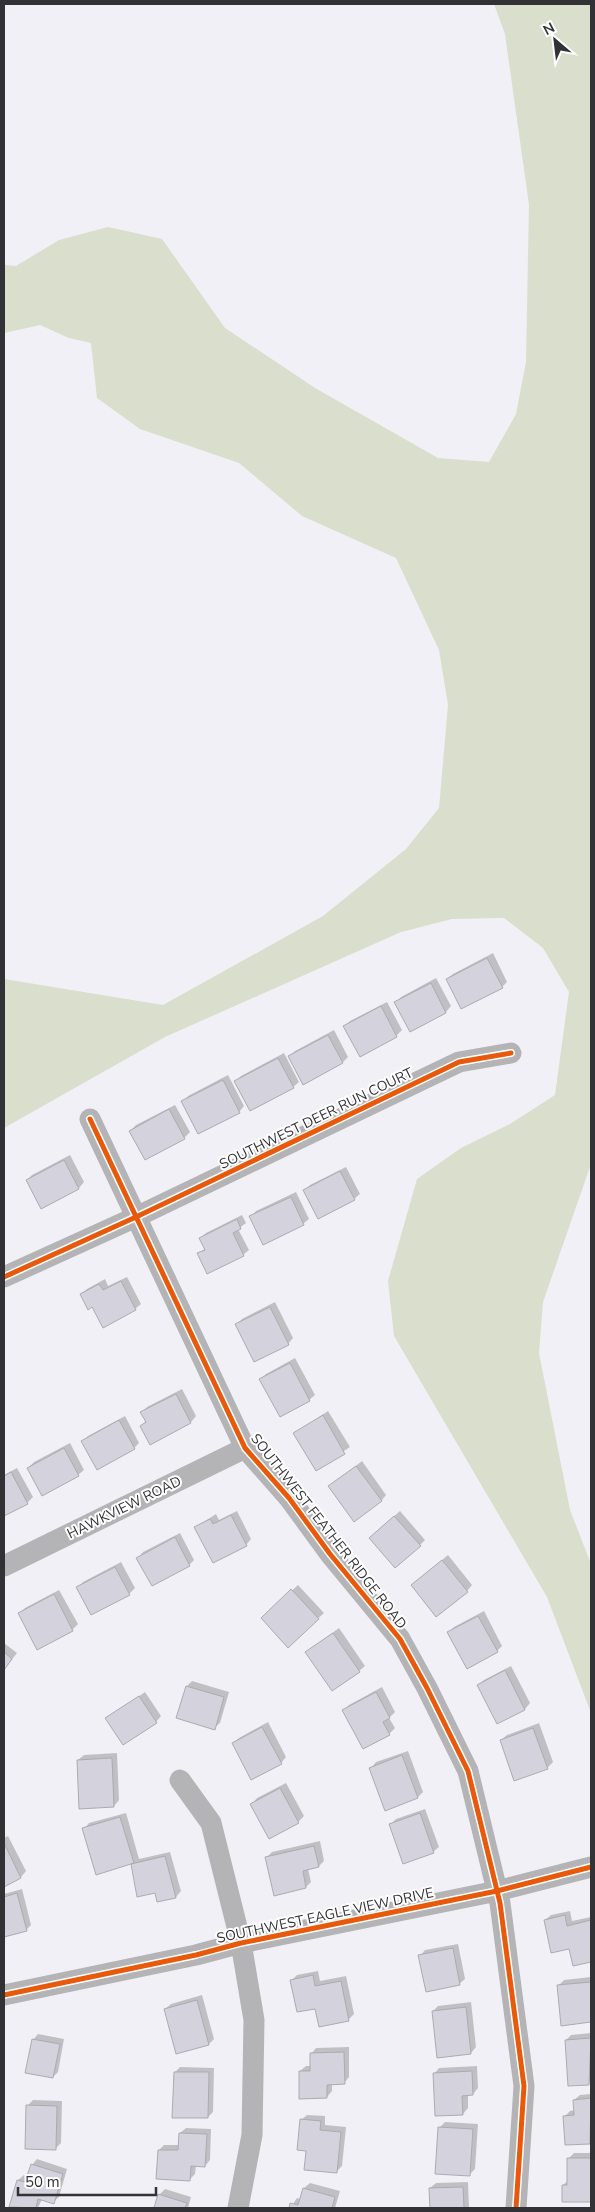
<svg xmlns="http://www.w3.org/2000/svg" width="595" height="2212" viewBox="0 0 595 2212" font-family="'Nunito Sans',sans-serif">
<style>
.green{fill:#dadecc}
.shadow{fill:#0003}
.building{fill:#d3d2dd;stroke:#ababb0}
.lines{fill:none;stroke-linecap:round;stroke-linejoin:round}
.minor{stroke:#b4b4b6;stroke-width:21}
.cycleway-casing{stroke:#fff;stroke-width:8}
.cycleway{stroke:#e8590c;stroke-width:5}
.labels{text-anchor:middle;stroke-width:4;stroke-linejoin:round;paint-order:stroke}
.street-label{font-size:14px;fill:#323135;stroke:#fff}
</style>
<rect width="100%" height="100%" fill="#f0f0f6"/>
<path class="green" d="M494,4H591V1164L543,1302L539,1353L570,1510L591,1564V1713L547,1597L394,1336L388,1281L417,1179L461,1148L510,1124L555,1095L569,992L543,948L504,918L452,919L401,932L165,1037L4,1128V979L163,1005L323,916L406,849L439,808L448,705L439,650L396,558L302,516L239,463L140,429L97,398L91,343L69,338L40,325L4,333V265L16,266L59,240L108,227L162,239L225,328L315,388L438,458L489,462L516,414L526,362L529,205L505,34Z"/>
<path class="shadow" d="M493,953L507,982L502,987L447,979L453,974Z
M436,978L451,1006L446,1012L410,1030L396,1003L401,997Z
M387,1002L402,1030L396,1036L345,1026L350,1021Z
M334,1030L348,1057L343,1062L289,1057L295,1051Z
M284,1053L299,1082L293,1087L235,1082L241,1076Z
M228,1075L244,1106L239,1112L183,1102L188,1096Z
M175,1105L190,1132L184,1138L130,1131L136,1125Z
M70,1155L84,1182L79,1188L41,1207L27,1180L32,1175Z
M346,1167L360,1194L354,1199L305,1190L310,1185Z
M296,1192L309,1219L303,1224L251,1217L256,1211Z
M242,1215L246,1223L238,1229L249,1250L243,1255L199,1254L205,1248L200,1239L206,1233Z
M127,1277L141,1304L135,1309L93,1306L81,1294L87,1289L105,1279L108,1286Z
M275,1302L293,1338L288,1344L237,1324L242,1319Z
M295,1358L315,1395L309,1400L261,1379L266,1374Z
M182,1389L196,1416L191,1422L150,1443L141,1426L146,1421L142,1413L147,1407Z
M328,1411L350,1447L316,1469L295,1433Z
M125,1416L139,1443L134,1448L83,1441L88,1436Z
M70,1443L84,1470L78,1475L28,1468L34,1462Z
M362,1461L386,1495L381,1501L330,1486Z
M17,1468L33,1497L27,1503L4,1515V1475Z
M237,1511L251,1539L246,1545L196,1527L216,1514L219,1520Z
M400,1511L425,1540L420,1545L376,1532Z
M180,1533L194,1560L189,1565L138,1558L143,1552Z
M448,1555L472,1585L467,1591L418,1580Z
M121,1562L135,1588L129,1594L78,1588L83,1582Z
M298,1585L324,1613L288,1646L262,1618Z
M59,1590L78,1624L72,1630L38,1648L19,1614L25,1608Z
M484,1611L502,1646L497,1651L449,1632L454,1627Z
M339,1628L365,1666L359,1671L306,1652Z
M4,1643L17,1653L4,1670Z
M511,1666L530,1703L525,1709L498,1722L478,1685L484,1680Z
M192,1681L229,1692L220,1723L214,1728L177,1717L187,1686Z
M382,1687L395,1712L389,1718L395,1728L389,1734L344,1710L349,1705Z
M145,1692L161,1716L156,1722L107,1718Z
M268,1722L286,1757L281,1763L233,1743L239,1738Z
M539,1723L553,1762L547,1768L501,1740L507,1735Z
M408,1751L423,1792L418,1797L371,1768L376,1762Z
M117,1753L119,1800L114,1806L78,1760L84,1755Z
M286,1783L304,1816L298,1822L252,1804L257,1798Z
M425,1809L439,1847L433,1852L391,1824L396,1819Z
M126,1813L139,1859L170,1852L181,1891L176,1897L158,1901L156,1891L138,1895L132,1863L84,1829L89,1823Z
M8,1836L26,1871L21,1877L4,1885V1838Z
M320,1841L324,1861L319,1866L308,1869L311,1882L306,1887L267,1857L272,1852Z
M22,1889L31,1925L26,1930L4,1936V1894Z
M570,1911L572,1921L591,1917V1961L574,1965L570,1947L545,1920L551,1915Z
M458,1944L465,1979L459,1984L420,1956L425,1950Z
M318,1971L320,1981L346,1976L354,2014L348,2020L316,2007L291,1981L297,1975Z
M591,1977V2021L563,2025L558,1986L564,1980Z
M202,1995L214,2039L209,2044L165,2009L171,2004Z
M471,2002L476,2047L471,2053L433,2011L438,2006Z
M591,2033V2081L589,2083L566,2040L571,2035Z
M38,2034L64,2039L58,2072L53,2077L33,2040Z
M349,2047V2077L344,2083H332V2091L327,2097L300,2071L306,2066H311V2054L316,2048Z
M477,2066L478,2088L473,2094H468V2108L463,2114L434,2074L439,2068Z
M180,2067L214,2068L213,2112L208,2117L175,2072Z
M591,2094V2140L589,2142L565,2116L570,2111L575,2110L574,2100L580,2095Z
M33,2100L62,2101L61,2143L55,2149L27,2106Z
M307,2115L325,2116V2125L346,2127L342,2166L336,2172L307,2150L301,2120Z
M445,2122L478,2124L475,2169L470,2174L439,2128Z
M186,2128L211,2129L210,2160L205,2166L196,2165L195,2174L190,2179L159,2150L164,2145H180V2133Z
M574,2153H591V2201H563V2185L569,2180V2158Z
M37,2159L67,2169L59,2197L53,2202L42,2199L38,2208H17L10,2206L18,2180L24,2175L28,2176L32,2165Z
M468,2182L469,2208H431L430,2188L436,2183Z
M310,2183L340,2191L335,2208H290L297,2198L301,2199L304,2188Z
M165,2189L191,2197L188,2208H155L159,2195Z"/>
<path class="building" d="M487,958L503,988L461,1009L446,979Z
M431,983L446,1013L410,1032L394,1002Z
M381,1006L397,1037L360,1057L343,1026Z
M328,1035L343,1063L303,1085L288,1056Z
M278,1058L294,1088L250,1111L234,1081Z
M223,1080L240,1113L198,1134L181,1101Z
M169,1109L185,1139L145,1160L129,1131Z
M64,1160L79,1189L41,1209L26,1180Z
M340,1171L355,1200L318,1219L303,1190Z
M291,1197L304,1225L263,1245L249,1216Z
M237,1219L241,1229L233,1233L244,1256L207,1274L197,1253L205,1250L199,1238Z
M121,1281L136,1310L103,1328L92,1307L88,1310L80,1294L99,1284L103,1290Z
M270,1307L289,1345L254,1362L235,1324Z
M290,1363L310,1401L280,1417L259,1379Z
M176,1394L191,1423L150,1445L140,1426L146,1422L140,1412Z
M323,1415L345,1454L316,1471L293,1433Z
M119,1420L135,1449L97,1470L81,1441Z
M64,1448L79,1476L42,1496L27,1468Z
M356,1466L382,1501L354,1522L328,1486Z
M11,1472L28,1504L4,1516V1476Z
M231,1515L247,1546L213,1563L194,1527L210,1519L213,1524Z
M394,1516L421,1546L395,1568L369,1538Z
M175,1537L190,1566L152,1586L136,1558Z
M442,1560L468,1592L436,1617L411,1585Z
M115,1567L130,1595L91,1615L76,1587Z
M291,1589L319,1619L288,1648L261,1618Z
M54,1594L73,1631L37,1650L18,1613Z
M478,1616L498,1652L467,1669L447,1632Z
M333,1633L360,1672L332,1691L305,1652Z
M4,1652L12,1659L4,1670Z
M505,1670L525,1710L497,1724L477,1685Z
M186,1686L224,1697L215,1730L176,1718Z
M376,1692L390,1718L383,1722L390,1735L363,1749L342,1710Z
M139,1696L157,1723L123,1745L105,1718Z
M262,1727L282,1764L251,1780L232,1743Z
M533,1728L548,1769L514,1781L500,1740Z
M402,1755L418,1798L385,1811L369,1768Z
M112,1758L114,1807L79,1809L77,1760Z
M280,1788L299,1823L269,1839L250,1804Z
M420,1813L434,1853L403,1864L389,1824Z
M120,1817L134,1863L96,1875L82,1828Z
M4,1843L21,1878L4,1887Z
M314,1846L319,1867L303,1871L306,1888L274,1896L265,1857Z
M165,1856L176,1898L157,1902L155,1893L137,1897L131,1864Z
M17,1893L27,1931L4,1937V1897Z
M565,1915L567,1926L591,1920V1962L573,1966L569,1949L551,1953L544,1920Z
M453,1948L460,1985L426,1992L418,1955Z
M313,1975L315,1986L341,1981L349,2021L319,2027L315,2009L297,2012L290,1980Z
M591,1982V2022L561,2026L557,1985Z
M197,2000L209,2045L176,2054L164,2009Z
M466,2007L471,2054L437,2058L432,2011Z
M591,2038L589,2085L568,2086L565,2040Z
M32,2039L60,2044L53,2078L25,2073Z
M344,2052L345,2084L327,2085V2098L299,2099V2071H310V2053Z
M472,2071L473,2095L462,2096L463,2115L435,2116L433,2073Z
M174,2072H209L208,2118H172Z
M591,2098L590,2144L565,2145L563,2116L574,2115L573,2100Z
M26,2105L57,2106L56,2150L25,2149Z
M300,2119L321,2121L320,2130L341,2132L337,2173L304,2170L306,2151L297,2150Z
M438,2127L473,2129L470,2176L435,2174Z
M179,2133L207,2134L205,2167L191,2166L190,2181L156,2179L158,2150H178Z
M567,2158H591V2202H562V2185H567Z
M31,2164L63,2174L54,2204L38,2199L36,2208L9,2207L17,2180L25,2182Z
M463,2187L464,2208H430L429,2188Z
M303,2188L335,2197L332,2208H289L290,2203L298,2205Z
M158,2194L187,2203L185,2208H154Z"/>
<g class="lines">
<path class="minor" d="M90,1119L245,1448L289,1498L330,1554L400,1639L427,1688L468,1771L500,1903L524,2086L516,2208
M4,1277L136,1217L459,1062L511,1053
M4,1566L245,1448
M180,1780L211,1823L241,1943L254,2020L252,2135L238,2208
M4,1995L196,1955L241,1943L497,1891L591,1867"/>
<g class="cycleway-casing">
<path id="cycleway" d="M90,1119L245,1448L289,1498L330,1554L400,1639L427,1688L468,1771L500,1903L524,2086L516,2208
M4,1277L136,1217L459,1062L511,1053
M4,1995L196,1955L241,1943L497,1891L591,1867"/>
</g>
<use href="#cycleway" class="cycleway"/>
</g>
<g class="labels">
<g class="street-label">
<text transform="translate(316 1118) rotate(-26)" y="5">SOUTHWEST DEER RUN COURT</text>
<text transform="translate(124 1507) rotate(-26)" y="5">HAWKVIEW ROAD</text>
<text transform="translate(329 1531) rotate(52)" y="5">SOUTHWEST FEATHER RIDGE ROAD</text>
<text transform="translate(325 1915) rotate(-12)" y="5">SOUTHWEST EAGLE VIEW DRIVE</text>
</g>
</g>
<rect width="595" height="2212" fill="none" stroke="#323135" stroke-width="10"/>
<g transform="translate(555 40) rotate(332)" stroke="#ffffff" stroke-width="4" paint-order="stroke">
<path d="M0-4L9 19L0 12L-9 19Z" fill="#323135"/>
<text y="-8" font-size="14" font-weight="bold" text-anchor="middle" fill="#323135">N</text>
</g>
<path d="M18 2187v8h138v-8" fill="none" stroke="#323135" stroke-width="2.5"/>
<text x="25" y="2187" font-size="15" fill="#323135" stroke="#ffffff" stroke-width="4" paint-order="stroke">50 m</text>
</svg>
